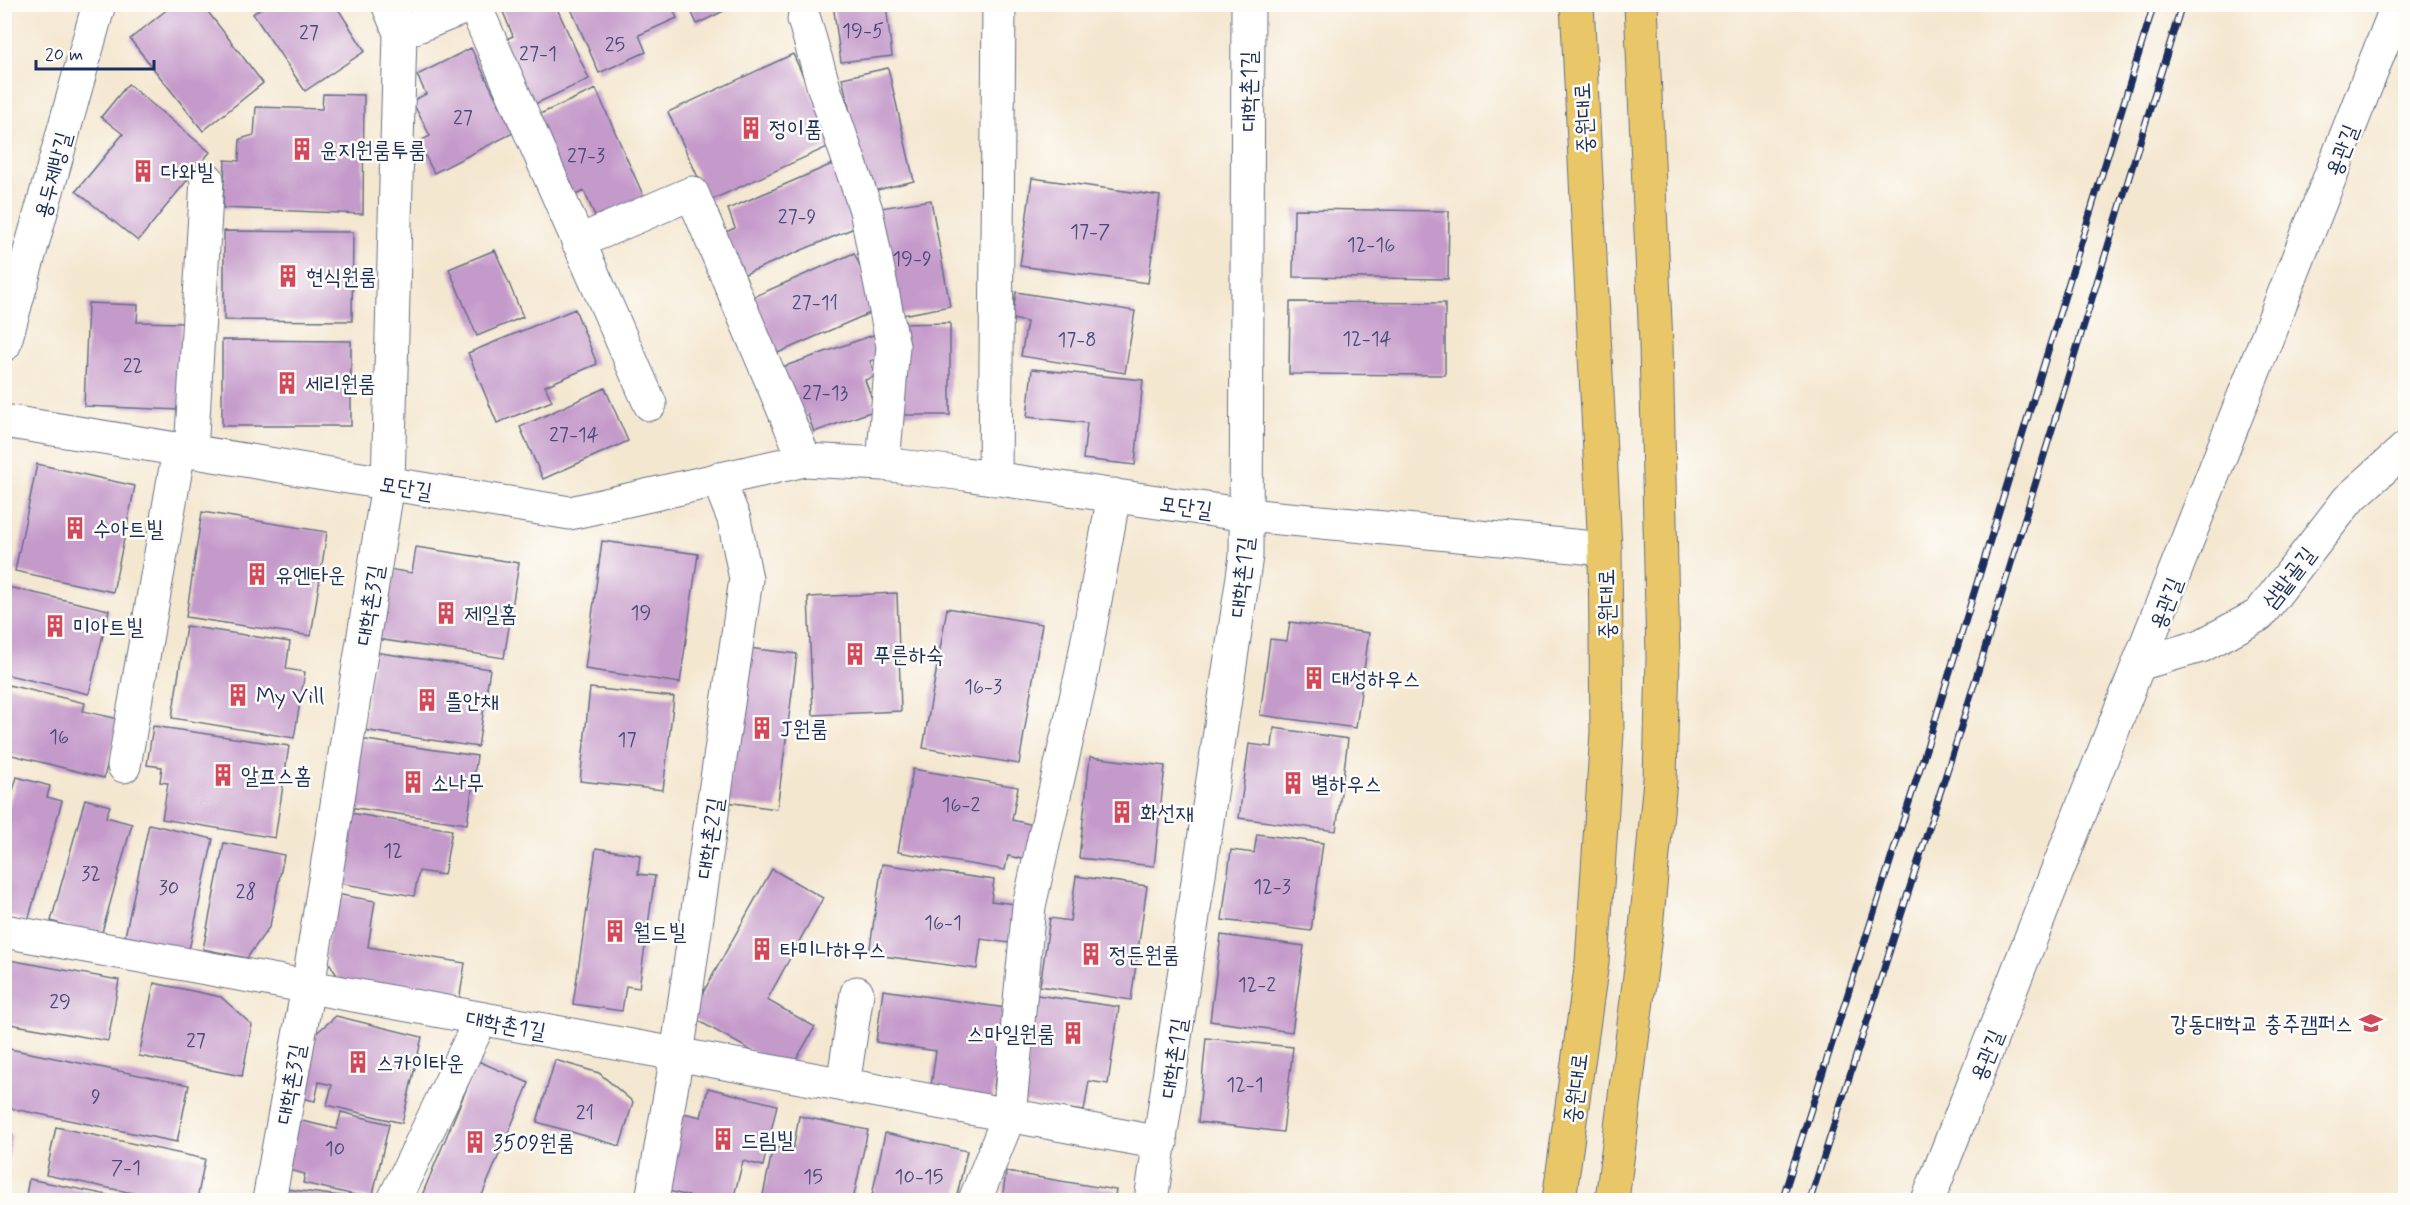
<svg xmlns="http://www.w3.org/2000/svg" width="2410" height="1205" viewBox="0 0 2410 1205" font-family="Mynerve,'Poor Story',sans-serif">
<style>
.building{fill:#c49aca}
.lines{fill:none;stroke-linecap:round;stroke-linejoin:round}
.minor-casing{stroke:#676f86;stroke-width:35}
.major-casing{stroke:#676f86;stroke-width:35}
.minor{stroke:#fff;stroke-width:33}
.major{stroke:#e9c769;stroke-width:33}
.rail-casing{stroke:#1b2f5e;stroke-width:7}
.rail{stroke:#fdfcf7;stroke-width:4.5;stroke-dasharray:14;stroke-linecap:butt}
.labels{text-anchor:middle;stroke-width:5;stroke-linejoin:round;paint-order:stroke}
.number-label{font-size:20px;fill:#454a79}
.street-label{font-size:22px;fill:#1b2f5e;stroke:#fdfcf7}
.poi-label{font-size:22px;fill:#1b2f5e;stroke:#fdfcf7;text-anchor:start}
</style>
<rect width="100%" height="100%" fill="#fdfcf7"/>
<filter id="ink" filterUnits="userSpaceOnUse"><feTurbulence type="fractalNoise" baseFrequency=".0167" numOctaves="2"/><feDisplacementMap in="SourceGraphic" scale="12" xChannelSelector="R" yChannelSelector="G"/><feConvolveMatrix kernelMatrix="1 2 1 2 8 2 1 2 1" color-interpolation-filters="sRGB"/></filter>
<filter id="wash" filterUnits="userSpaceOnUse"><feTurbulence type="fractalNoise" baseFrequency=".008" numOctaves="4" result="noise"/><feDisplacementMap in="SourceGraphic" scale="24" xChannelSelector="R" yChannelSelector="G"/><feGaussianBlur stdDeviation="1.35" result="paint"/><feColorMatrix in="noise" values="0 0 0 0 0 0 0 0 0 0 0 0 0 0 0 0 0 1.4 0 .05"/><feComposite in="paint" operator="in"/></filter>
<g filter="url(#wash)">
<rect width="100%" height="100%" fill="#f4e7d0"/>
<g id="blocks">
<path class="building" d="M174,4H202L263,83L203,131L130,39Z
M267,4H335L365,51L305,91L253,14Z
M506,4H555L589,79L535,104L495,44L513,36L501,7Z
M569,4H671L677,18L639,35L646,52L599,73Z
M688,4H738L697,24Z
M833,4H886L892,56L841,62Z
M471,48L513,133L434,173L418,142L430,136L412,101L426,94L417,75Z
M793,54L834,144L709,201L668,112Z
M888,68L914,181L869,192L842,78Z
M128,84L210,152L138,241L76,191L123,134L101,117Z
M596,89L647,204L599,225L584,191L567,199L531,118Z
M323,94L364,95L363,214L223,208L225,160L239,161L240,139L254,135L256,107L322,109Z
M839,161L866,223L738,277L719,235L735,228L728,209Z
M1032,178L1160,196L1148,283L1020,266Z
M931,200L950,306L892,317L874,209Z
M1294,209L1449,211L1448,279L1293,277Z
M224,231L353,232L352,321L224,320Z
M495,250L523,317L477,336L449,269Z
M854,253L879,309L771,356L753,297Z
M1016,292L1135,311L1125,373L1021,356L1027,322L1012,319Z
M1290,302L1445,303V375L1289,374Z
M88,303L138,305L137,322L182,323L180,410L84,406Z
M575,309L597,364L545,386L552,401L497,423L468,353Z
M950,323V415H897V324Z
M879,333L886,356L870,361L876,376L865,380L876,410L814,432L808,415L799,418L774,370Z
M222,340L351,341V426H222Z
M1032,369L1143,380L1135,465L1083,459L1087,423L1027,417Z
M605,388L628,441L543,479L520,427Z
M37,464L135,486L113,592L15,571Z
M202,512L327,532L311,636L186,617Z
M602,541L698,554L680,683L585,669Z
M416,547L519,563L504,658L377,639L388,569L412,573Z
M8,587L109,610L89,694L4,674V601Z
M897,593L901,711L813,715L808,597Z
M947,608L1042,624L1019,764L923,748Z
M1290,622L1369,633L1356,728L1260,715L1270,639L1287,641Z
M186,626L290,642L286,669L305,672L294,738L172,718Z
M748,648L797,654L777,809L727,802Z
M374,652L490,669L478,747L363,730Z
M4,684L85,703L83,711L119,719L104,778L4,753Z
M590,688L674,697L663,790L580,781Z
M153,726L289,746L275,838L162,819L168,783L160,782L162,767L147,765Z
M1274,728L1348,739L1336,831L1239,818L1249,744L1272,747Z
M359,739L477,756L467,824L349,807Z
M1090,757L1165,766L1154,866L1079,858Z
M913,769L1018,787L1012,820L1034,825L1028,860L1008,856L1005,870L898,852Z
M17,777L50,786L47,797L62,801L28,921L4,914V821Z
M85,799L110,806L106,817L132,824L101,936L51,921Z
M344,812L452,830L444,875L419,871L414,896L333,882Z
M149,824L213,839L189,950L125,936Z
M1257,834L1323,843L1311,931L1222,920L1231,850L1254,853Z
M224,843L284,855L270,926L247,958L203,949Z
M596,848L640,855L638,874L655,876L639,988L626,986L622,1011L573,1004Z
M882,864L994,880L991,901L1015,904L1009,943L981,939L977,969L869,954Z
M772,869L823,898L767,1000L815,1027L789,1072L690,1016Z
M1076,876L1147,886L1131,1000L1040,986L1050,918L1070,921Z
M336,894L375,901L368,947L465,963L459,1002L341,982L325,956Z
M1221,935L1304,946L1292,1032L1210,1021Z
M4,959L119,980L108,1041L4,1023Z
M154,983L221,997L252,1025L242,1076L139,1056Z
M883,990L1005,1008L992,1102L930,1093L936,1051L876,1042Z
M1037,995L1119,1007L1108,1084L1089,1081L1084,1111L1021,1102Z
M336,1016L422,1037L402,1123L327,1105L332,1085L319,1082L315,1101L292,1096L305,1043Z
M1206,1038L1293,1047L1283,1132L1198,1122Z
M10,1049L189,1085L177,1142L4,1107V1076Z
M555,1060L599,1073L633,1102L620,1146L537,1122Z
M478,1061L529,1083L480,1200H420Z
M708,1088L777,1105L763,1166L743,1161L733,1200H705L664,1190L683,1113L701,1117Z
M341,1112L389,1124L372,1199L303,1183L305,1174L281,1168L293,1119L337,1129Z
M799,1116L868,1130L853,1200H762L773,1147L793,1151Z
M56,1127L205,1159L197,1200H166L46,1175Z
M885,1133L967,1151L956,1200H871Z
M4,1134L12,1135L6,1167H4Z
M1006,1172L1116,1190L1114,1200H1002Z
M29,1179L128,1199V1200H25Z
M278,1188L363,1199L362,1200H276Z"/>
</g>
</g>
<g filter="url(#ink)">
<use href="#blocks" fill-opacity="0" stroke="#676f86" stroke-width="1.5"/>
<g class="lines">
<g class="minor-casing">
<path id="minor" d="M474,4L650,404
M804,19L824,88L866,210L893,346L883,464
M400,33L473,4
M578,242L692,193L805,460
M4,345L99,4
M4,421L570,513L805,460L883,464L965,474L1247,515L1605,549
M191,452L207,179
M995,479L999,4
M2142,663L2201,646L2259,615L2348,500L2406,448
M124,766L179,450
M4,931L1161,1143
M843,1085L857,993
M269,1200L308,987L388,484L400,33L388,4
M394,1200L481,1019
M652,1200L677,1055L746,579L734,519L718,479
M975,1200L1009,1116L1029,906L1082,672L1114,495
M1151,1200L1246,556L1248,4
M1928,1200L2398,4"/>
</g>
<g class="major-casing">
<path id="major" d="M1559,1200L1592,962L1607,732L1605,549L1577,4
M1612,1200L1646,928L1660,780L1663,657L1656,344L1641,4"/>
</g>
<use href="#minor" class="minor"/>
<use href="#major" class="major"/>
<g class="rail-casing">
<path id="rail" d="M1782,1200L1929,740L2154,4
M1810,1200L1957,740L2182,4"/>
</g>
<use href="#rail" class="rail"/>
</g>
</g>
<defs>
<g id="building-bare" transform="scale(1.8)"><path d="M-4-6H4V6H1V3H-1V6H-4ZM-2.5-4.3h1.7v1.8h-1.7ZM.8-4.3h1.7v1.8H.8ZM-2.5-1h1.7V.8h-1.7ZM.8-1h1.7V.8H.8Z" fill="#d1495b" stroke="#fdfcf7" stroke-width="2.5" paint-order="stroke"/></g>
<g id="university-bare" transform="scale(1.8)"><path d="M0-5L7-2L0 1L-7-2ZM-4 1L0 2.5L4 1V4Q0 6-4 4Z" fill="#d1495b" stroke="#fdfcf7" stroke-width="2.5" paint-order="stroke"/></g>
</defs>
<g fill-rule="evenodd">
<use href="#building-bare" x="751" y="128"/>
<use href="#building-bare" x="302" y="149"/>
<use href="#building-bare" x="143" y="171"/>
<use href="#building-bare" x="288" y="276"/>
<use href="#building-bare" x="287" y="383"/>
<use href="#building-bare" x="75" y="528"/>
<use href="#building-bare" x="257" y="574"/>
<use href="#building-bare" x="446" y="613"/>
<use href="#building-bare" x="55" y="626"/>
<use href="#building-bare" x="855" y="654"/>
<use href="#building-bare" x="1314" y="678"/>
<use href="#building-bare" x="238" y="695"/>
<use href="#building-bare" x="427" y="700"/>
<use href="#building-bare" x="762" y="728"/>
<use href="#building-bare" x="223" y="775"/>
<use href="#building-bare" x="413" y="782"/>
<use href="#building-bare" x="1293" y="783"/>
<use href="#building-bare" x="1122" y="812"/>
<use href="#building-bare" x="615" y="931"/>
<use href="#building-bare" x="762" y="949"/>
<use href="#building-bare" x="1091" y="954"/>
<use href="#university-bare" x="2371" y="1023"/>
<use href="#building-bare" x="1073" y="1033"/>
<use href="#building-bare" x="358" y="1062"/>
<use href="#building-bare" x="723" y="1139"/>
<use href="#building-bare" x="475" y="1142"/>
</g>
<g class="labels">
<g class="number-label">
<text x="863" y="37">19-5</text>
<text x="309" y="39">27</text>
<text x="615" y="51">25</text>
<text x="538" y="60">27-1</text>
<text x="463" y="124">27</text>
<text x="586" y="162">27-3</text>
<text x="797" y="223">27-9</text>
<text x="1090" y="238">17-7</text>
<text x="1371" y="251">12-16</text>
<text x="912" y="265">19-9</text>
<text x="815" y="309">27-11</text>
<text x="1367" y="345">12-14</text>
<text x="1077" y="346">17-8</text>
<text x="133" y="372">22</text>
<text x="825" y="399">27-13</text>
<text x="574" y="441">27-14</text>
<text x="641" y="619">19</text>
<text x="983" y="693">16-3</text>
<text x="59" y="743">16</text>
<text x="627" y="746">17</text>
<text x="961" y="811">16-2</text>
<text x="393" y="857">12</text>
<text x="91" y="880">32</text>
<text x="1272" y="893">12-3</text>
<text x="169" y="894">30</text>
<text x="246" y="898">28</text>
<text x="943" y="929">16-1</text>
<text x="1257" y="991">12-2</text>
<text x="60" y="1008">29</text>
<text x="196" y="1047">27</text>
<text x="1245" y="1091">12-1</text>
<text x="96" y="1103">9</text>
<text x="585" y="1119">21</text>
<text x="335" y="1155">10</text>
<text x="126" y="1174">7-1</text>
<text x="813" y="1183">15</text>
<text x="919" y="1183">10-15</text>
</g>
<g class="street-label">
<text transform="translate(1248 91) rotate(-90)" y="8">대학촌1길</text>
<text transform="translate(1583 118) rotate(-93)" y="8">중원대로</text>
<text transform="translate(2341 150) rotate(-69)" y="8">용관길</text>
<text transform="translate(52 175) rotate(-75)" y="8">용두제방길</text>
<text transform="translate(406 487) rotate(9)" y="8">모단길</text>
<text transform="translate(1186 506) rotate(8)" y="8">모단길</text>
<text transform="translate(1241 577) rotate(-84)" y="8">대학촌1길</text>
<text transform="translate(2288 577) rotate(-52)" y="8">삼밭골길</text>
<text transform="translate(2165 603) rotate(-69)" y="8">용관길</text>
<text transform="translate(1606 604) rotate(-91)" y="8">중원대로</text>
<text transform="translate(369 605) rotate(-81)" y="8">대학촌3길</text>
<text transform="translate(709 838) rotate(-82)" y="8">대학촌2길</text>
<text transform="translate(506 1024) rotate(10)" y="8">대학촌1길</text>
<text transform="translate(1986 1055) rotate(-68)" y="8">용관길</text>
<text transform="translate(1173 1058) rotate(-82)" y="8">대학촌1길</text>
<text transform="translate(290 1084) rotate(-80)" y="8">대학촌3길</text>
<text transform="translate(1575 1088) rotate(-83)" y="8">중원대로</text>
</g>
<g class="poi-label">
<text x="769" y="136">정이품</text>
<text x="320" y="157">윤지원룸투룸</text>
<text x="161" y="179">다와빌</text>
<text x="306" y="284">현식원룸</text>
<text x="305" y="391">세리원룸</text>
<text x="93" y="536">수아트빌</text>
<text x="275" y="582">유엔타운</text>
<text x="464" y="621">제일홈</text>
<text x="73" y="634">미아트빌</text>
<text x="873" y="662">푸른하숙</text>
<text x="1332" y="686">대성하우스</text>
<text x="256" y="703">My Vill</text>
<text x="445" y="708">뜰안채</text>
<text x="780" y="736">J원룸</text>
<text x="241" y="783">알프스홈</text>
<text x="431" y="790">소나무</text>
<text x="1311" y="791">별하우스</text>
<text x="1140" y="820">화선재</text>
<text x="633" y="939">월드빌</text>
<text x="780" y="957">타미나하우스</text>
<text x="1109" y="962">정든원룸</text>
<text x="2353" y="1031" text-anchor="end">강동대학교 충주캠퍼스</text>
<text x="1055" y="1041" text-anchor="end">스마일원룸</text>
<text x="376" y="1070">스카이타운</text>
<text x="741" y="1147">드림빌</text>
<text x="493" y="1150">3509원룸</text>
</g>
</g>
<rect width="2410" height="1205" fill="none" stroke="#fdfcf7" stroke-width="24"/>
<path d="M36 60v9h118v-9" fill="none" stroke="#1b2f5e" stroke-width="3"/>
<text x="45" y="60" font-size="18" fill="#1b2f5e" stroke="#fdfcf7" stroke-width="4.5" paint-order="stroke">20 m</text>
</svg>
